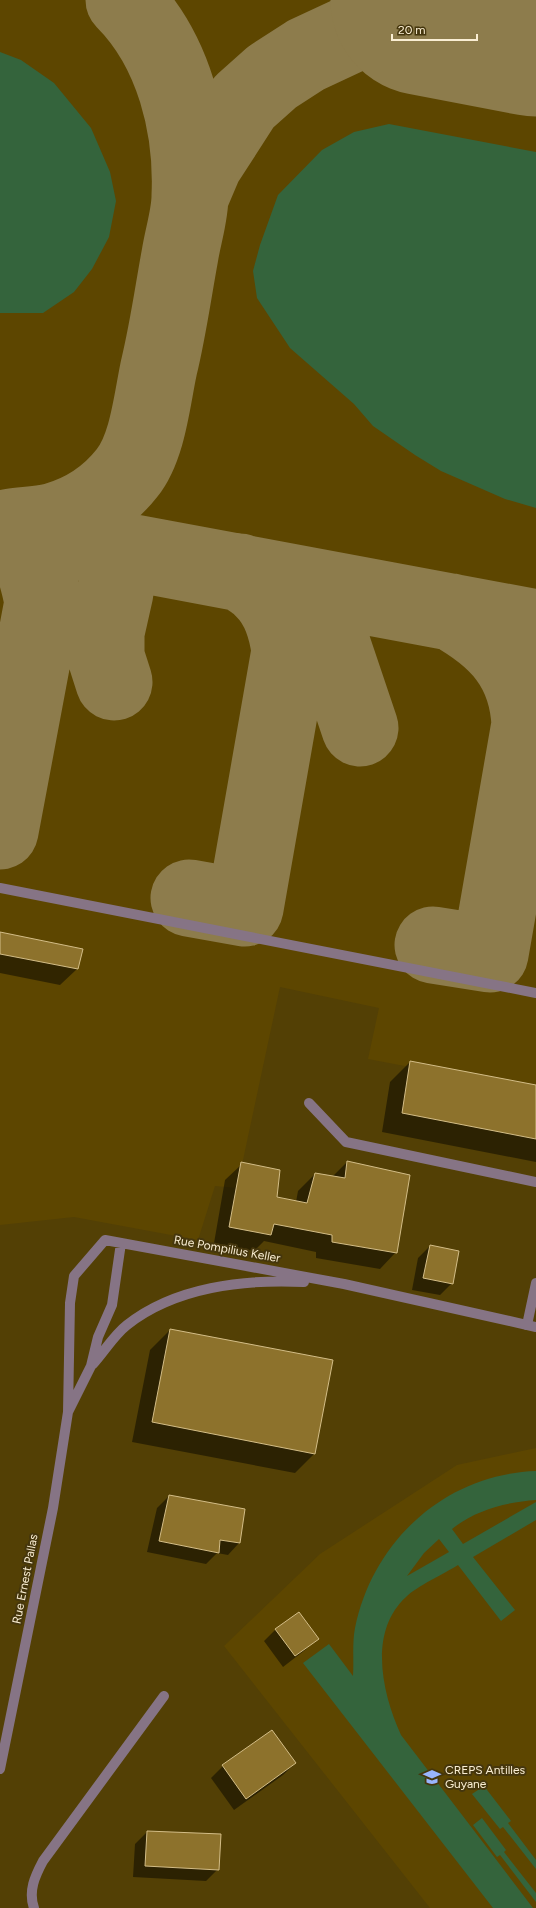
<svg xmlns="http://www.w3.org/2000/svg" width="536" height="1908" viewBox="0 0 536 1908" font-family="Figtree,sans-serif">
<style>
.built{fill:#5d4600}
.green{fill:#34643c;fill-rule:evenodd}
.shadow{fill:#0007}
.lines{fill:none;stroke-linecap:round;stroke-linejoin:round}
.taxiway{stroke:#8d7c4c;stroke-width:77}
.runway{stroke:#8d7c4c;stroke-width:191}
.building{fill:#8d722c;stroke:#d3bd87}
.lane{stroke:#867485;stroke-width:10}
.street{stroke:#867485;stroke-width:10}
.labels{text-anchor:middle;stroke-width:4;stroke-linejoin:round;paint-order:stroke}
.street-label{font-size:12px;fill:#faeed3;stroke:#45360d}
.poi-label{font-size:12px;fill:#faeed3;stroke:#45360d;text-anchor:start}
</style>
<rect width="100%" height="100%" fill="#534005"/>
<path class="built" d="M0,0H536V1091L368,1059L379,1008L280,987L237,1188L215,1186L198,1240L74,1217L0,1225Z
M536,1448V1908H430L224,1646L320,1554L457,1465Z"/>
<path class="green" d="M0,52L21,60L54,83L91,128L110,172L116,201L109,237L92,269L74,292L43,313H0Z
M389,124L536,152V508L505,499L441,471L415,455L373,426L354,404L290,348L257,298L253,271L260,245L278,195L322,150L354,132Z
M536,1471V1500C507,1502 475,1510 452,1529L463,1544L536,1502V1520L473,1557L515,1610L501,1621L458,1565C444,1574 417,1586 406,1597C368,1632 382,1693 401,1735L533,1908H493L303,1663L329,1644L353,1676C354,1660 352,1643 355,1628C373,1540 446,1474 536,1471ZM439,1539L449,1552L407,1576L424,1553Z
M484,1786L511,1821L508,1823L536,1860V1869L503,1827L500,1829L472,1794Z
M482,1818L506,1850L504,1852L536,1893V1902L500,1855L497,1857L473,1825Z"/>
<path class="shadow" d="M0,933L81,949L77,969L60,985L0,973Z
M410,1062L536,1086V1162L382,1132L390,1082Z
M347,1162L396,1252L380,1269L316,1258V1252L264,1241L254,1251L214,1243L225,1180L242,1164L276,1198L296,1202L298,1191L315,1174L332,1177Z
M430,1246L452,1283L440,1295L412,1290L418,1258Z
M170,1330L315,1453L295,1473L132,1442L150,1350Z
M169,1496L244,1510L239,1543L228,1555L217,1553L206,1564L147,1552L157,1508Z
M276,1629L317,1638L305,1650L283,1667L264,1641Z
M295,1763L283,1775L234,1810L211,1778L223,1766Z
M147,1832L218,1869L206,1881L133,1877L135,1844Z"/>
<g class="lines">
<path class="taxiway" d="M190,197L204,164L244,102L272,77L306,55L383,19L439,11L496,13L536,11
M11,527C25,525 41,525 55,521C83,513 109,496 127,473C148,447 152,399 159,367C168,330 173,293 180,255C183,236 190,215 190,196C193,127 174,50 124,0
M16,528L129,552L536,628
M0,529C5,532 11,535 16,539C33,554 39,581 43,602L0,831
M329,636L360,728
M114,682L106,657V632L115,592
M189,898L245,908L290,651C287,629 280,605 263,589C257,582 248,577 240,572
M433,945L490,954L530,724C527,668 498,638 452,612"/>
<path class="runway" d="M426,0L536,21"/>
</g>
<path class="building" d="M0,932L83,949L78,969L0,954Z
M410,1061L536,1085V1139L402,1113Z
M347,1161L410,1175L397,1253L332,1242V1235L274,1224L271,1235L229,1227L241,1162L280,1170L277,1197L307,1203L315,1173L345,1178Z
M430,1245L459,1251L453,1284L423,1278Z
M170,1329L333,1360L315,1454L152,1422Z
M169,1495L245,1509L240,1543L220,1540L219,1553L159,1541Z
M299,1612L319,1639L295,1656L275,1629Z
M272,1730L296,1763L246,1799L222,1765Z
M147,1831L221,1834L219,1870L145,1866Z"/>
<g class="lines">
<path class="lane" d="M0,888L536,993
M309,1103L346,1142L536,1182
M527,1325L536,1283
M34,1908C28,1891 35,1876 43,1861L164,1696"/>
<path class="street" d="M121,1243L112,1305L98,1337L91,1366L68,1412L70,1303L74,1276L105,1240L344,1284L536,1327
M93,1364C104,1352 114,1335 127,1325C175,1287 244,1279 304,1282
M0,1769L53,1508L68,1412"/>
</g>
<defs>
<g id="university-bare" transform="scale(1.38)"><path d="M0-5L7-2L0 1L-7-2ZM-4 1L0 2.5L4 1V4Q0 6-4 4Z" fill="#99b5fd" stroke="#45360d" stroke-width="2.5" paint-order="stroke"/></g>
</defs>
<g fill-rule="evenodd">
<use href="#university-bare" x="432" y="1777"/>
</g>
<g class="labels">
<g class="street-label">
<text transform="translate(227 1249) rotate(10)" y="4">Rue Pompilius Keller</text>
<text transform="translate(25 1579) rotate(-79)" y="4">Rue Ernest Pallas</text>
</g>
<g class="poi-label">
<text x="445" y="1774">CREPS Antilles<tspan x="445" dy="14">Guyane</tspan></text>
</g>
</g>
<path d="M392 34v6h85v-6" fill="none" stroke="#faeed3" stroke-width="2"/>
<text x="398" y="34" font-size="12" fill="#faeed3" stroke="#45360d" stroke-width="3" paint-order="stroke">20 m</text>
</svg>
